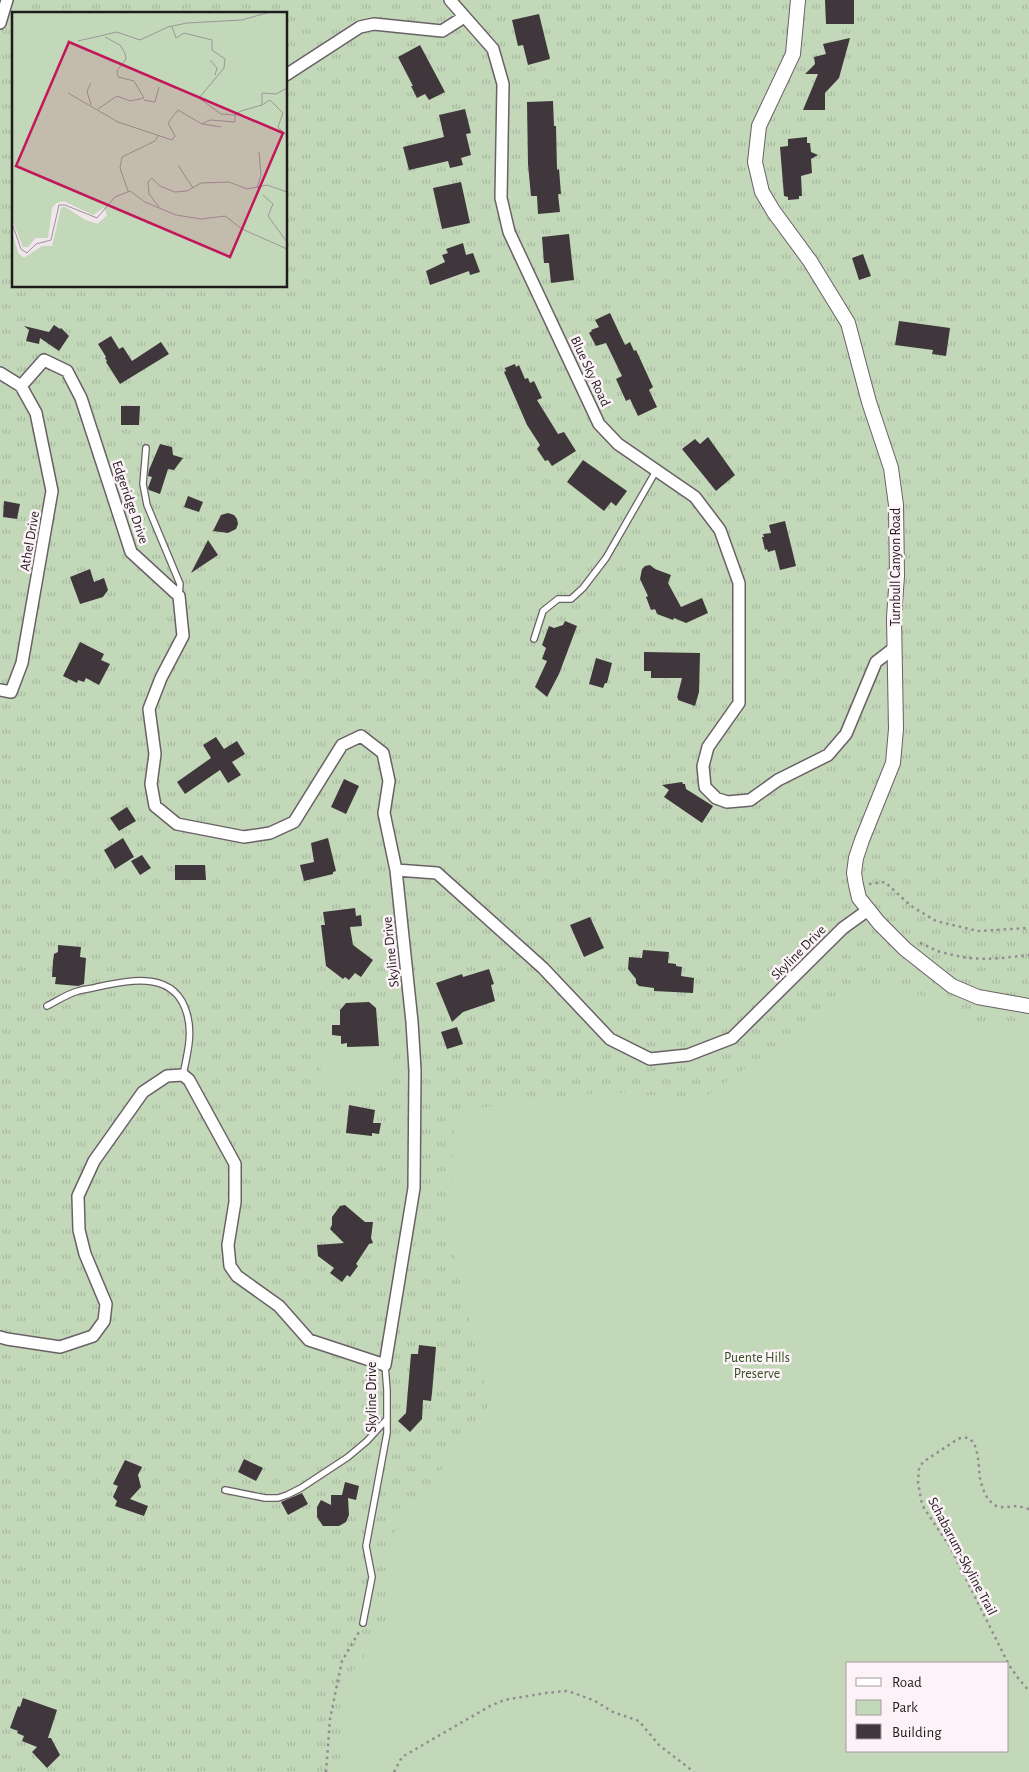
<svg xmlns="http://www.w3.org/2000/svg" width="1029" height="1772" viewBox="0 0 1029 1772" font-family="'Alegreya Sans',sans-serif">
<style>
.grass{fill:url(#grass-tufts);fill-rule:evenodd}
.park{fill:#c3d8b9;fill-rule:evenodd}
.building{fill:#3f373b}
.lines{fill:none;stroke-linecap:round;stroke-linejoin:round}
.service-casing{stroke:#6a6166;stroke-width:8}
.minor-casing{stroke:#6a6166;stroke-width:14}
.tertiary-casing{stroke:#6a6166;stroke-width:16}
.path{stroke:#938c8f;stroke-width:2.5;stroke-dasharray:2.5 4;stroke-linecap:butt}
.service{stroke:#fff;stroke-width:5.5}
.minor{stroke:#fff;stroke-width:11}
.tertiary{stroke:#fff;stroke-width:14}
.labels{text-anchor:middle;stroke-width:5;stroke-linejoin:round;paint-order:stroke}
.street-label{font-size:14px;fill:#1f1c1d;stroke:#fcf2f7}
.park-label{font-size:14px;fill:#315120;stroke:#fcf2f7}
.inset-road{fill:none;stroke:#9c9598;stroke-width:1}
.view{fill:#c2185b;fill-opacity:0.15;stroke:#c2185b;stroke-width:2.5}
.inset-edge{fill:none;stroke:#1f1c1d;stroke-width:2.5}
</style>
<defs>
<pattern id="grass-tufts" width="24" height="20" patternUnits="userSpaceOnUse" patternTransform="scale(1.25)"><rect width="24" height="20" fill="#c3d8b9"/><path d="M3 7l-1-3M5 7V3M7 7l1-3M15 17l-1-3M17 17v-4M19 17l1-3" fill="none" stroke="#a7b99f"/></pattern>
</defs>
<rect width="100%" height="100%" fill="#efe5ea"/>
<path class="grass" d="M0,0H1029V1772H0ZM14,14H286V286H14ZM848,1663H1008V1751H848Z"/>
<path class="park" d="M862,985L925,996L988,1027L1029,1029V1772H343L347,1679L390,1621L387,1542L489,1405L451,1240L454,1111L605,1092L702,1099ZM1008,1663V1751H848V1663Z
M387,1048L393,1053L394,1077L388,1084L328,1086L321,1080L320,1057L327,1050Z"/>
<path class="building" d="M825,0H854V24H826Z
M539,14L550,59L528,65L523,45L518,46L512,20Z
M850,38L839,78L825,93V110H803L818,74H805L815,64L814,57L826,54L823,44Z
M420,45L445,92L429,100L425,94L417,98L411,86H413L398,57Z
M553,101L554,126H556L557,170L559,169L561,194H558L560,212L538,214L537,196H531L528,164L527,102Z
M465,109L471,133L466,134L471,155L461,158L463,165L450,168L448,161L409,170L403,147L444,137L439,115Z
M807,137V143H810L811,152L818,155L811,159L812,173L801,176L802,196H799V199L788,200V197L784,196L780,147L788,146V139Z
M461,182L470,223L442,229L433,188Z
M569,234L574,280L551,283L549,263H544L542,237Z
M463,243L466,255L473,253L480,272L470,275L469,271L430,285L426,271L445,262L442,255L448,253L446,249Z
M863,254L871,276L859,280L852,258Z
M610,313L625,345L630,342L634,351L636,350L653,387L649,390L657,407L638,416L630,399L626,401L616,379L622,376L606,343L596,346L589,333L592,331L591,330L599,327L595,320Z
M899,321L950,328L946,356L932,354L933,350L895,345Z
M54,325L60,329L61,328L69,336L59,351L40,338L39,344L26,341L29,330L24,326L49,332Z
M111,336L119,349L123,347L132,361L161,342L169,354L120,384L106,362L107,361L105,358L106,357L98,344Z
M515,364L516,367L519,365L525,379L528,378L530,383L534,381L542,398L537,400L558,434L564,432L576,451L552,466L548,460L545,461L537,449L540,445L527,425L504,372L506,371L505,368Z
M121,406H140L139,425H121Z
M708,437L735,475L716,491L682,449L695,439L700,444Z
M160,444L172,447L173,455L183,458L174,470L168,469L160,494L149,490L148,488L152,477L148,476L149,470Z
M583,460L627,491L616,506L611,502L604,511L567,482Z
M188,496L203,502L199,512L184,507Z
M4,501L20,504L17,519L3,517Z
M228,513L234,515L237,519L238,524L236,529L228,533L213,531L221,515Z
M785,521L796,566L780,570L775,550L768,552L767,549L765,550L762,537H764L763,534L771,533L769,525Z
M208,540L218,555L191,573Z
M650,565L655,569L671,575L668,583L681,607L702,598L708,613L686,623L674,618L673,620L657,614L655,609L651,610L646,597L648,596L640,579L642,569L645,566Z
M90,569L94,582L104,578L108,590L103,597L80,604L70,577Z
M565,621L577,626L559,674L547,697L535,687L547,661L542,659L546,648L542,645L549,626L554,628L563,625Z
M80,642L104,654L101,660L110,664L99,685L86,678L84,682L78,680L77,683L63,676Z
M644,652L700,653L699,692L695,706L678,700V698H677L682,678H651V671H644Z
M596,658L612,663L607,683H605L603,688L589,684Z
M216,737L224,749L237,741L245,754L232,762L241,775L228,783L220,770L185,794L177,782L211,758L203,745Z
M344,779L359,786L346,814L331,807Z
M682,782L683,784H685L686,789L713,806L702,823L664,797L669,790L662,785Z
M127,807L136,821L119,831L110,818Z
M123,838L134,857L115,869L104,850Z
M328,838L336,871L333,872V874L304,881L300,865L314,862L311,843Z
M142,855L151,868L140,875L131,861Z
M175,865H205L206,880H175Z
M355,908L356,916L361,915L362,926L350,927L353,945L373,960L361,977L355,973L349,980L345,977L343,979L326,966L321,925H325L323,912Z
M590,917L604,948L584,957L570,925Z
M58,945L81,947L80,957L86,958L84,984L78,986L55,984L56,977H52L53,961L54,954L58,952Z
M643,950L669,952L668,963L676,964V966L682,967L681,976L694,978L693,993L654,991V988L639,986L636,983V979L628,969L629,957L642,958Z
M489,969L494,984L491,985L495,1001L463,1012L452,1022L436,983L462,974L463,977Z
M369,1002L376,1008L379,1046L347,1047V1043L341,1044V1036L332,1035V1025H340V1010L346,1003Z
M457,1027L463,1044L447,1049L441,1032Z
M349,1105L375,1110L373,1123H381L379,1134L372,1133V1136L346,1133Z
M345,1205L365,1222H373L371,1238L373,1243L369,1244L356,1264L358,1266L350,1277L347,1275L342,1282L330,1273L334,1268L318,1256L317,1245L344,1243L330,1229L332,1225V1217L340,1206Z
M419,1345L436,1347L432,1393L431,1401L423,1400L422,1419L410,1432L398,1421L406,1413L411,1354H418Z
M244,1459L263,1468L256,1481L238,1472Z
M125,1460L142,1467L138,1475L141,1487L130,1499L148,1506L144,1516L115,1506L117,1501L113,1497L118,1486L113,1484Z
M345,1482L359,1486L356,1500L348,1498L349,1515L346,1522L339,1526H323L317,1517V1507L321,1500L331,1505V1495H342Z
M302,1493L308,1504L288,1515L281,1502Z
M23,1698L57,1710L48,1738H51L60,1755L47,1768L32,1752L37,1747L22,1741L24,1736L17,1733L18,1731L10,1728L18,1706L20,1707Z"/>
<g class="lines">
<g class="service-casing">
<path id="service" d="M146,448L143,484L147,505L180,584L179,594
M534,639L543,611L558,599H571L583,588L606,558L656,471
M47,1006C57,1001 67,994 78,991C84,989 91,989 97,987C131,980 175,970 187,1014C193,1034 187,1055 183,1075
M225,1490L265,1498H278L287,1495L301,1488L348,1457L367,1441L387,1419
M363,1623L372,1577L366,1546L387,1433V1390L385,1365"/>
</g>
<g class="minor-casing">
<path id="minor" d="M450,0L493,49L503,84L501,198L509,232L599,424L618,444L695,497L720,530L739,583V703L708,747L703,766L705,787L716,798L727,802L750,800L778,780L828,755L846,734L876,662L894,648
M0,23L7,0
M286,75L360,27L374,24L442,31L464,17
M0,373L21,386L44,360L67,371L81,398L131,552L179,596L183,636L161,678L149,709L155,754L151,784L155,806L177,824L244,837L270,833L294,822L342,745L361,736L383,753L389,781L384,813L396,870L412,1022L415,1070L414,1188L385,1365L309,1340L279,1306L237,1276L230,1266L228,1245L235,1202V1164L189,1080L183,1075L167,1076L143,1092L94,1161L78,1196L79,1230L85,1254L106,1304L104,1321L93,1336L60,1347L7,1339L0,1337
M0,690L11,692L22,663L52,491L36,413L21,386
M396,870L437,873L543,968L610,1039L650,1059L688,1055L732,1038L843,928L868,910"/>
</g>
<g class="tertiary-casing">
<path id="tertiary" d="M798,0L793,54L759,126L755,162L762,192L774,212L810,261L848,323L869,402L891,468L896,505L897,576L894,617L896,729L893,763L862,840L856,858L854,873L856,885L859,898L879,923L905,949L952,986L978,997L1029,1006"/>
</g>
<path class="path" d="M869,884L885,882L911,906L936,921L978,931L1029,928
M920,943C927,945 933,950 941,952C976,962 994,959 1029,955
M1029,1509C1025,1508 1021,1507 1018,1506C1009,1506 999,1510 992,1503C985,1497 982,1487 980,1478C978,1466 980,1430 958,1439L923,1462L919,1469L918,1482L921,1500L924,1508L950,1547L1009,1665L1018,1678L1029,1691
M326,1772L330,1719L342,1661L359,1632
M394,1772L402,1757L490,1706L504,1700L546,1693L566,1691L574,1693L595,1701L613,1712L639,1721L659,1745L694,1772"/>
<use href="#service" class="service"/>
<use href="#minor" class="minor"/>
<use href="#tertiary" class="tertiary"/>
</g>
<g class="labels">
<g class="street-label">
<text transform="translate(591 371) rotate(65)" y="5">Blue Sky Road</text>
<text transform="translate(131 502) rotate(71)" y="5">Edgeridge Drive</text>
<text transform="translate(29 541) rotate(-80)" y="5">Athel Drive</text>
<text transform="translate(895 567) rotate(-90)" y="5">Turnbull Canyon Road</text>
<text transform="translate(390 952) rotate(-96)" y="5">Skyline Drive</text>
<text transform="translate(798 952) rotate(-45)" y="5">Skyline Drive</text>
<text transform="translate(371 1397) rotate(-90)" y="5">Skyline Drive</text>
<text transform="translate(963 1556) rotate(62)" y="5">Schabarum-Skyline Trail</text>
</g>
<g class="park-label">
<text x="757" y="1362">Puente Hills<tspan x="757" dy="16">Preserve</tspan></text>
</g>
</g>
<g transform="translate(12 12)">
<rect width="275" height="275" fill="#efe5ea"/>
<path d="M275,0V275H0V220L6,241L12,246L30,234H41L49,196L53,195L73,208L86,212L95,203L92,195L81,203L52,189L44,191L40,196L36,226H23L16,235H11L0,207V1Z" fill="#c3d8b9"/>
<path d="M75,0L20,56L0,36V0ZM0,54L12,64L19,62L50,77L55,85L65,88L76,108L113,119L102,149L108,175L93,195L81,203L52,189L44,191L40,196L36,226H23L16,235H11L0,207ZM53,195L73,208L85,212L95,204L98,275H0V220L6,241L12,246L31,234H40L49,196Z" fill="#c3d8b9"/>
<path class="inset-road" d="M160,15L164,26L172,21L200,28V38L213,47L212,56L187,86L209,102L223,103M66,29L105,20L128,28L156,15L175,11L230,8L258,0M198,48L205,56L203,63M56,81L106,110L160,128L163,124L156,111L166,98L190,112L198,108L223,110V103L229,99L250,93V81L264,82L275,76M132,88L143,90L147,75M79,93L75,79L79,71M250,93L258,88L271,101L266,115L275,124M86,97L105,84L118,89L132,86L122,69L106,65L105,59L114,47L113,41L108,33L93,25M191,112L209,115M166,153L181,176M245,176L249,163L247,140M116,179L108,156L110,145L143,129L146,124M251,183L261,192L256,204L275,230M147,195L137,182L136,170L140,166L148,174L163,180L175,179L189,171L217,170L235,177L255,173L275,180M0,211L9,237L15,241L24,232L39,228L47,193H53L85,206L103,185L118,179L133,190L164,203L189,207L213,204L230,217L275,237"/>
<path class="view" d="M57,30L271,121L218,245L4,154Z"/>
<rect width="275" height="275" class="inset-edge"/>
</g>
<rect x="846" y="1662" width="162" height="90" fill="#fcf2f7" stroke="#a49ca0"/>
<rect x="856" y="1678" width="25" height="8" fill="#ffffff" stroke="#a49ca0"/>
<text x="892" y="1687" font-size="15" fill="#1f1c1d">Road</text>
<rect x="856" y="1700" width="25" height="15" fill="#c3d8b9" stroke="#a49ca0"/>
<text x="892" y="1712" font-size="15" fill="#1f1c1d">Park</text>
<rect x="856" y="1724" width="25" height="15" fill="#3f373b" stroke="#a49ca0"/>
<text x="892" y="1737" font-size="15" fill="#1f1c1d">Building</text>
</svg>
